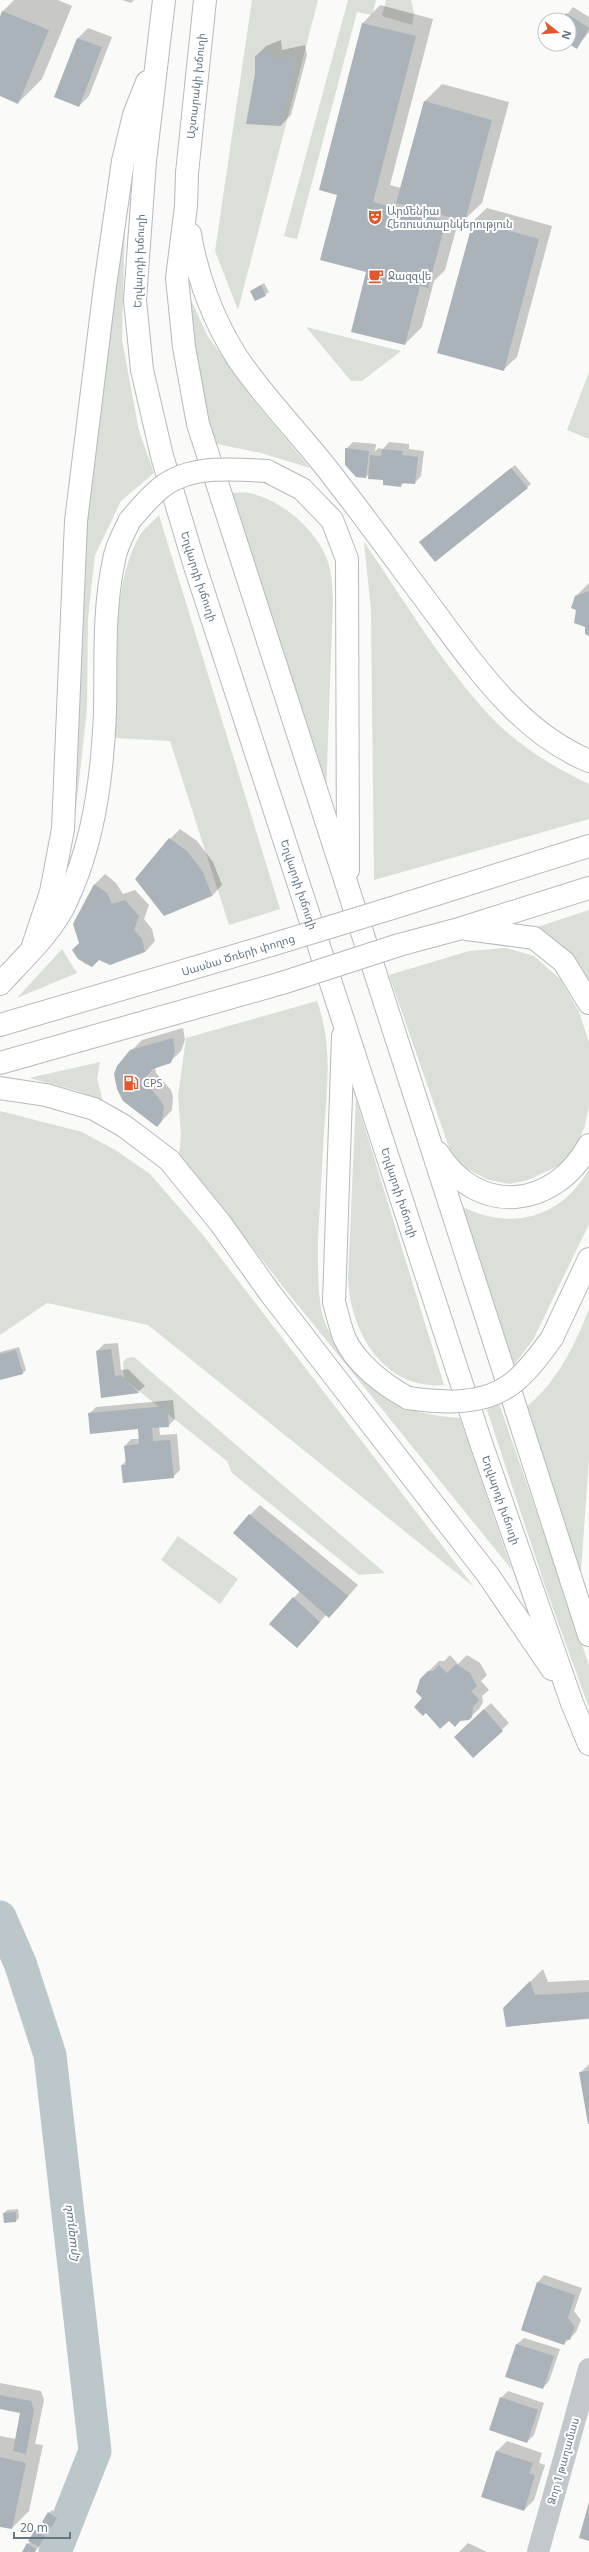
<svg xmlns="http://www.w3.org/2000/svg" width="589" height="2552" viewBox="0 0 589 2552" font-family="'Noto Sans','Noto Sans Armenian',sans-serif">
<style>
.green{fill:#dadfd7}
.shadow{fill:#0003}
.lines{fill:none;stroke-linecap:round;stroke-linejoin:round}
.river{stroke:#bbc7cb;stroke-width:33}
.building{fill:#aab3b9}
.major-casing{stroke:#b5babe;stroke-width:24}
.minor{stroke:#c3c8cc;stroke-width:22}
.major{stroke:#fff;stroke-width:22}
.major-bridge-casing{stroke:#b5babe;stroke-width:24;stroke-linecap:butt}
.major-bridge{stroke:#fff;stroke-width:22}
.labels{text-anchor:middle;stroke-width:4;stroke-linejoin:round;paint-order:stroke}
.street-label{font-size:11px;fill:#657683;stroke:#fff}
.poi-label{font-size:11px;fill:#657683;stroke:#fff;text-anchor:start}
.water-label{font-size:12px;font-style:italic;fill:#60757c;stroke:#fff}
</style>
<rect width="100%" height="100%" fill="#fafaf8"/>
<path class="green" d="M252,0H318L238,310L215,251Z
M348,0H376L372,15L357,12L297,239L284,236Z
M386,0H411L414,13L412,25L382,16Z
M125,224L122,340L139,431L154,473L121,501L95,555L88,618L87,709L73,835L86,519L98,417Z
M192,302L207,335L252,398L310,468L261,453L212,443L186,303Z
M306,327L401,351L362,381H351Z
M589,372V439L567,430Z
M230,493C236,493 243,492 249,493C281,499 318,531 328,562C332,574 332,586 333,599L326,796Z
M159,515L280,909L229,925L170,741L114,738C116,681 110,587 139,537C143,529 153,522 159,515Z
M364,542C404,600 441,663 490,716C517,745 553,767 589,784V819L374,880L371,610Z
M589,910V990L534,928Z
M506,948L534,956L560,979L579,1012L589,1042V1106L585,1126L577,1144L560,1165L528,1180L510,1184L489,1180L463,1167L450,1150L389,975L469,951Z
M62,949L77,973L17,998Z
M317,1001C333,1046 327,1086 324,1133C322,1168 320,1203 318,1239C318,1262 317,1298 324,1320C330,1337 342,1353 352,1367C381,1404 415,1415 460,1418L512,1570L284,1288L213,1196L179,1156L181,1134L178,1096L186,1038Z
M100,1062L97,1079L103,1101L78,1091L29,1078Z
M356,1099L444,1385C383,1390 350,1331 348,1278Z
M0,1111L82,1132L117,1151L150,1174L203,1235L474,1587L148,1325L47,1303L0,1335Z
M589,1169V1224L533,1340L510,1370L459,1205C509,1232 561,1219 589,1169Z
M589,1309V1458L581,1572L525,1408C556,1384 575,1345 589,1309Z
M134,1357L385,1573L359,1575L232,1473L227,1461L124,1379L123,1362L127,1358Z
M499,1403L589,1665V1708L545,1586L486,1407Z
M178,1536L238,1579L220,1604L161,1560Z"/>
<path class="shadow" d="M14,0H58L72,6L42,79L18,103L0,95V19L3,11Z
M122,0H134L131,3Z
M380,5L433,19L390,185L401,188L424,102L442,84L509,102L482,203L464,220L459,219L445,270L434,281L422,327L405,344L368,272L339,194L321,189L363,23Z
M573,7L589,17V32L577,47L569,43V20H563Z
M88,28L112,37L89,96L79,106L55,97L78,38Z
M281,40L282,50L305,45L307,55L291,115L281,125L256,74V56L266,46Z
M487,208L552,226L517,357L503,370L473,221Z
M264,283L269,292L256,300L251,291Z
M353,442L376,444L375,452L378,448L383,449L389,442L409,444V449L424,451L421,476L415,483L405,482L401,486L369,474L366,477L346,449Z
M515,465L531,484L527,487L423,539Z
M589,583V634L577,610L576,596Z
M180,829L197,841L213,862L222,885L212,896L170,839Z
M105,874L116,883L123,894L135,890L149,905L144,919L152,929L155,941L145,952L99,959L92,966L85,964L74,950L80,943L74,924L95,884Z
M183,1028L185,1040L181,1051L170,1062L155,1067L156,1073L171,1090L173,1097L172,1110L157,1126L120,1095L115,1074L126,1056L142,1040Z
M118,1343L121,1370L128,1369L145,1386L138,1392L102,1397L97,1351L104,1344Z
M19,1347L26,1370L22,1374L0,1379V1352Z
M173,1400L175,1419L168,1426H159L160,1435L177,1434L180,1470L173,1477L122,1465L126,1461L125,1446L131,1439H140L139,1428L89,1414L96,1407Z
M260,1505L358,1585L339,1607L329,1617L326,1615L304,1640L271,1623L300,1591L250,1515Z
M450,1655L458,1664L467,1655L480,1663L487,1675L481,1681L489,1690L482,1696L483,1702L479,1709L468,1719L423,1698L421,1679L439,1661H444Z
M491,1703L509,1723L473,1757L462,1730Z
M543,1969L548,1982L589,1980V2019L507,2026L504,2008Z
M589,2064V2122L580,2073Z
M18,2209L19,2218L16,2221L4,2213L7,2210Z
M544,2275L582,2288L574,2311L581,2320L576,2332L564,2344L522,2330L538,2282Z
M524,2338L560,2349L549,2381L543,2388L517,2344Z
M0,2383L41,2391L44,2400L35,2444L43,2445L29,2511L12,2528L0,2526V2436L16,2439L21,2412L0,2408Z
M508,2391L544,2403L534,2435L527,2442L501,2398Z
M507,2441L542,2453L539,2463L545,2465L534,2500L524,2510L496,2452Z
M52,2510L59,2514L54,2523L49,2513Z
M39,2528L48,2533L42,2543L35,2552H23Z
M468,2543L487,2552H459Z"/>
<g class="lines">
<path class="river" d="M0,1917L20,1963L50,2055L95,2451L55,2552"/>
</g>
<path class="building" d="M2,11L49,30L18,104L0,96V17Z
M566,13L589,28L577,49L569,44V20H561Z
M362,23L416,36L373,202L446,221L428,288L420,286L405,345L351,332L366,272L320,260L337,195L319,190Z
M77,38L102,47L79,107L54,97Z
M271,49L273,59L295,55L297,65L281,126L246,124L255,74V56Z
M424,101L492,120L465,221L396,203Z
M473,221L539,239L504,371L437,353Z
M261,285L266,296L255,301L250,291Z
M345,448L369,451L366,478L356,477L345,465Z
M382,449L403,451L402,455L418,457L415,484L401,483V487L383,485V480L368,479L370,455L381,456Z
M511,468L528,488L435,562L419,542Z
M589,591V636L585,634V627L574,623L576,610L571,608L575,596Z
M169,838L187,851L203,872L212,896L164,916L135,879Z
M94,884L107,893L112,904L125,900L139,916L134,930L142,939L145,952L110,965L99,960L92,967L78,959L72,950L79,943L73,924Z
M173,1038L175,1051L171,1063L153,1069L146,1077V1083L161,1101L164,1107L162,1121L157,1127L123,1101L117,1089L114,1074L117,1066L130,1050Z
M111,1349L115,1376L121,1375L139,1393L101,1398L96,1351Z
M16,1350L23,1374L0,1380V1354Z
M167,1406L169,1427L152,1428L153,1441L170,1440L174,1478L123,1483L121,1465H126L124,1446L139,1444L138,1429L90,1434L88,1413Z
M249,1514L348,1596L329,1618L233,1533Z
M293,1597L320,1622L297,1648L269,1624Z
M456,1664L470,1673L477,1686L471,1691L479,1700L473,1707L472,1717L469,1720L460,1721L455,1727L449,1721L440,1729L426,1713L423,1716L414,1707L422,1698L416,1692L420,1679L428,1671H433L439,1665L447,1673Z
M484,1709L503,1731L473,1758L454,1737Z
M530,1981L535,1995L589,1992V2018L506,2027L503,2008Z
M589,2071V2124H588L579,2072Z
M16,2212V2222L4,2223L3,2213Z
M537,2282L575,2295L568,2318L575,2327L570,2340L566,2339L564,2345L521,2330Z
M516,2344L554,2356L543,2389L505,2377Z
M0,2395L31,2401L34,2410L26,2454L13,2451L20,2413L0,2409Z
M500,2397L538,2410L527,2443L489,2430Z
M496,2451L533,2463L529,2473L535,2475L524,2511L481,2497Z
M0,2457L26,2463L12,2529L0,2527Z
M589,2502V2541L579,2538Z
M48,2512L57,2518L51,2528L42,2522Z
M35,2530L45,2536L39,2547L28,2541Z
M27,2543L36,2549L35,2552H22Z"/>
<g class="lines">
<g class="major-casing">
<g id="major">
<path id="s1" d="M164,0L145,161L135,300L142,370L162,456L194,563L480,1440L572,1703L589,1744"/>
<path d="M205,0L187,173L186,206L177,278L184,347L198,424L589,1635"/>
<path d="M190,234C197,277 214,322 238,359C268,403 307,441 338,483C370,524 400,566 431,607C475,666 519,732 589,761"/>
<path d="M267,471L302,489L332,520L347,559L348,870"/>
<path d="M389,909L589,846"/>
<path d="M467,929L534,938L564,962L589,1003"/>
<path d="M399,945L462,928L589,888"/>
<path d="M32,949L51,892L63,829L76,521L105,286L123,161L134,115L147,82"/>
<path d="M0,984C21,961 47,937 62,910C93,849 102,781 105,713C106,662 103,610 114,560C116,546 124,533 130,520"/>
<path d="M0,1025L271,945"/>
<path d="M343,1036L334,1302C337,1313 340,1326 344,1337C355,1363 384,1385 408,1398"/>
<path d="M0,1063L282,983"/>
<path d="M0,1088L46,1095L94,1109L124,1126L169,1160L221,1224L270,1293L488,1575L552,1669"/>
<path d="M438,1153C478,1217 554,1209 589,1145"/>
<path d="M552,1338L589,1259"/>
</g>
</g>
<path class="minor" d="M538,2552L589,2369"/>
<use href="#major" class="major"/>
<g class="major-bridge-casing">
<path id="major-bridge" d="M130,520C138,511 146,501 155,493C184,464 229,469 267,471
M271,945L389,909
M282,983L399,945
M408,1398C443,1403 485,1406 514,1382C529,1370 541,1353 552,1338"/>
</g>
<use href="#major-bridge" class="major-bridge"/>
</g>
<defs>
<g id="theatre-bare" transform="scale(1.2)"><path d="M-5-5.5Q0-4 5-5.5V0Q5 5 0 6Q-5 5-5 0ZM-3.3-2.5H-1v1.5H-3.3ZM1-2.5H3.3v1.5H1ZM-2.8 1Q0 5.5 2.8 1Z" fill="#e4572e" stroke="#fff" stroke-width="2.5" paint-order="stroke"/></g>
<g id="cafe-bare" transform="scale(1.2)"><path d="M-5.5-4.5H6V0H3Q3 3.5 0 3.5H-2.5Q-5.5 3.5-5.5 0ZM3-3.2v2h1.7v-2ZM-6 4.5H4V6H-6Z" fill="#e4572e" stroke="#fff" stroke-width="2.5" paint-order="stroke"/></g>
<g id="fuel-bare" transform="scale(1.2)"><path d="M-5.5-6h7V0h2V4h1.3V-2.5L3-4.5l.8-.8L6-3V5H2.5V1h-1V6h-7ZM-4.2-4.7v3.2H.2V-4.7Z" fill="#e4572e" stroke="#fff" stroke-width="2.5" paint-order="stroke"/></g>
</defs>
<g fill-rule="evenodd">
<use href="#theatre-bare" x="375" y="217"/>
<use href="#cafe-bare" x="376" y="276"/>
<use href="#fuel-bare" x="131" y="1083"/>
</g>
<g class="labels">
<g class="street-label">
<text transform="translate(196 86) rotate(-84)" y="4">Աշտարակի խճուղի</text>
<text transform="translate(139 261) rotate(-88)" y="4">Եղվարդի խճուղի</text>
<text dy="4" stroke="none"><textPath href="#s1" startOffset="586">Եղվարդի խճուղի</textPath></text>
<text dy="4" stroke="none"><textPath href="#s1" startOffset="910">Եղվարդի խճուղի</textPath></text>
<text transform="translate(238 955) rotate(-17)" y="4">Սասնա Ծռերի փողոց</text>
<text dy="4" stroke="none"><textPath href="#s1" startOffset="1234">Եղվարդի խճուղի</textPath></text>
<text dy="4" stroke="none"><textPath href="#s1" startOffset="1558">Եղվարդի խճուղի</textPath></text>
<text transform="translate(563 2461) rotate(-74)" y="4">Ձոր 1 թաղամաս</text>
</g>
<g class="poi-label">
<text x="387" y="215">Արմենիա<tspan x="387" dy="13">Հեռուստաընկերություն</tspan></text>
<text x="388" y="280">Ջազզվե</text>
<text x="143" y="1087">CPS</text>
</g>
<g class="water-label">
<text transform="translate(71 2234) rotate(-97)" y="4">Հրազդան</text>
</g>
</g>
<g transform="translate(557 32) rotate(107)"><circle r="19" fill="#ffffff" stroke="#c1c8cd"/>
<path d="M0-3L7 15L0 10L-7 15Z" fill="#e4572e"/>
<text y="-6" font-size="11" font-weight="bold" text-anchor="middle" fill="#657683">N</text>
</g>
<path d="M14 2532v6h56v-6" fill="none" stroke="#657683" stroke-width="2"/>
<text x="20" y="2532" font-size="12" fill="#657683" stroke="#ffffff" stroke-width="3" paint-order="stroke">20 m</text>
</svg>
